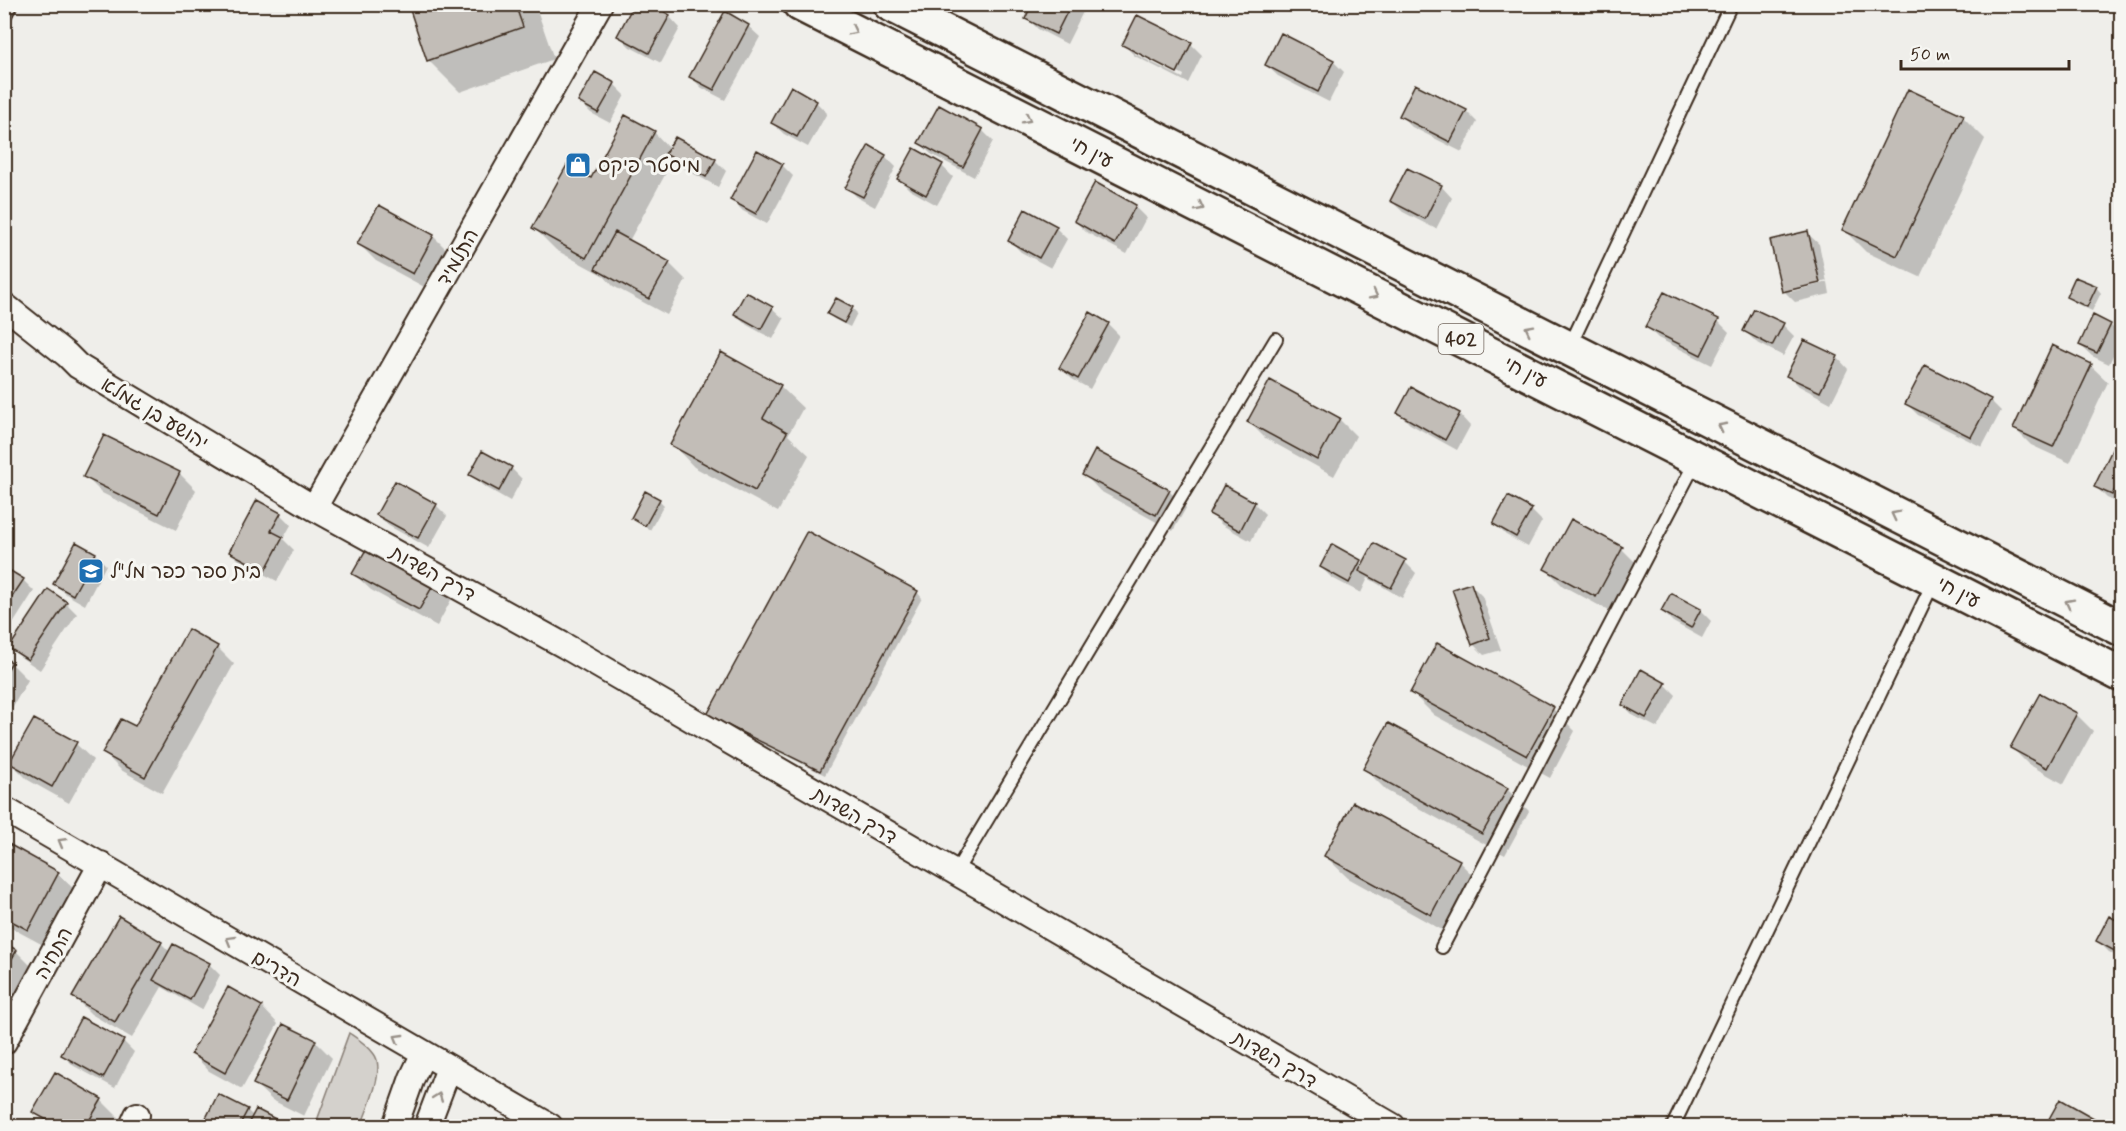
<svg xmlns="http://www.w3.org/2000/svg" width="2126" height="1131" viewBox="0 0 2126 1131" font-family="Mynerve,'Playpen Sans Hebrew',sans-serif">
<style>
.green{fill:#d4d1cc;stroke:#887e75;stroke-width:1.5}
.shadow{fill:#0003;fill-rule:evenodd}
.building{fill:#c2bdb7;stroke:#3b2a1e;stroke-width:1.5}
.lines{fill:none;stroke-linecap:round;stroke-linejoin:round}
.service-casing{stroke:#3b2a1e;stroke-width:16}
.minor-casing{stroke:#3b2a1e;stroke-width:28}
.primary-casing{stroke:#3b2a1e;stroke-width:38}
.service{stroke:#f6f6f2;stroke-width:12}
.minor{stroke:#f6f6f2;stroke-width:24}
.primary{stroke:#f6f6f2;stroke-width:33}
.oneway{stroke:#989088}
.labels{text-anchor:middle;stroke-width:6;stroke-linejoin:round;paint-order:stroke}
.shield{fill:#f6f6f2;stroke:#73675e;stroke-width:1.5}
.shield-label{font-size:18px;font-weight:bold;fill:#3b2a1e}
.street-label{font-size:20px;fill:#3b2a1e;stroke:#f6f6f2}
.poi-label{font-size:20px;fill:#3b2a1e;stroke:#f6f6f2;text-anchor:start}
</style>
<rect width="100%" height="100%" fill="#efeeea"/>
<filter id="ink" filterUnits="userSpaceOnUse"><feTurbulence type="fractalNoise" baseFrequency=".0167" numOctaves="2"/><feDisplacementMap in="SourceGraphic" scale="12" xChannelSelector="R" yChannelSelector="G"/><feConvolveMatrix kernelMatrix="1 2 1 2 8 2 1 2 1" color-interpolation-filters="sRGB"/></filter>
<g filter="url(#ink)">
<path class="green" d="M349,1033C358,1039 368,1045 374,1054C386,1070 367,1109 361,1126H315Z"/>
<path class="shadow" d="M409,4H535L554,59L460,92L428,60Z
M647,4L669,16L680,28L661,63L630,47L619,36Z
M1034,4H1087L1067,44L1038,29L1027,18Z
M748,26L760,37L725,100L702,88L691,77Z
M1191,44L1202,55L1188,83L1135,56L1124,45ZM1135,50L1184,75L1183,78L1135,54Z
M1333,61L1344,72L1329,102L1278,76L1266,65Z
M614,84L625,95L610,123L591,113L580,102Z
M816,102L827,113L808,147L784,134L772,123Z
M1466,111L1477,122L1462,152L1412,127L1401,116Z
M1963,117L1985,139L1920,277L1866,252L1844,230Z
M982,130L993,141L974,177L931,154L920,143Z
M654,132L670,149L715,160L726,171L718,187L678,165L673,160L629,241L669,263L686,280L667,315L613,286L604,276L556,250L534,228L591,180Z
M885,156L896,167L875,207L858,198L847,187Z
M782,165L793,176L767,224L743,211L732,200Z
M942,166L953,177L937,205L910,190L899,179Z
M1095,184L1135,207L1146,218L1127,254L1086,232L1075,221Z
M1441,186L1452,198L1436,229L1403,212L1391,201Z
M1056,228L1067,239L1051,268L1021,252L1010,241Z
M1807,233L1819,244L1827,282V280L1790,289V292L1828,282L1830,294L1795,302L1784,291Z
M433,236L450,253L430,290L376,261L359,244Z
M2096,287L2101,293L2092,311L2073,302L2068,296Z
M772,308L784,319L773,339L747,325L736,314Z
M852,308L857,313L850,327L834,319L829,314Z
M2093,317L2110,325L2122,336L2109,364L2092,356L2080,345Z
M1718,321L1729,332L1712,365L1658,338L1647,327Z
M1108,324L1119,335L1090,389L1072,379L1061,368Z
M1783,325L1794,336L1783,356L1756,342L1745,331Z
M1837,357L1848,369L1831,403L1799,386L1788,375Z
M2091,366L2108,382L2070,463L2031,445L2014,428Z
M780,386L803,408L788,435L809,455L778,512L694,467L672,444Z
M1990,400L2001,411L1982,447L1918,415L1907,404Z
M1399,413L1459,414L1470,426L1457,450L1410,424Z
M1339,419L1356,436L1334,476L1265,438L1249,422Z
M2122,432V505L2107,498L2096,487Z
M511,468L522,479L510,501L482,485L471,474Z
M179,473L196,490L176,530L102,493L85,476Z
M1084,474L1169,491L1186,508L1173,531L1100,491Z
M659,500L664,505L650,530L632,518Z
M1254,503L1265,514L1251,541L1222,525L1211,514Z
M436,505L447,516L429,548L389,526L378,515Z
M1531,510L1542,521L1528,547L1506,535L1495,524Z
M280,514L291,525L283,539L294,550L277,581L242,563L231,552Z
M808,533L917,592L922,598L825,775L714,720L709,715Z
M76,544L95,554L106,565L85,605L66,594L55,583Z
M1332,547L1364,565L1405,562L1416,573L1402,598L1368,578L1361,593L1332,578L1321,567Z
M1622,549L1639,566L1613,613L1563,586L1546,569Z
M4,569L23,580L34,591L4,638Z
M354,574L434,583L451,600L437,626L371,590Z
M1470,584L1482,596L1501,650L1484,655L1473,644Z
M66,603L77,614L40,670L22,658L11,647Z
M1700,610L1711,621L1702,638L1673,622L1662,611Z
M1437,645L1553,709L1575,731L1550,778L1434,715L1412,693Z
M217,647L234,664L162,793L121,770L104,753L135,729Z
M4,660L11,663L28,680L4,722Z
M1665,684L1676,695L1658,728L1634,716L1623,705Z
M2076,714L2093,731L2064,784L2028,764L2011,747Z
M35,721L76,744L93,760L69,803L28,780L11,763Z
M1365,769L1507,789L1529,811L1505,855L1387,791Z
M1354,804L1459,862L1482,884L1453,936L1348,878L1325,856Z
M5,844L58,874L75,890L45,946L4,924Z
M2122,924V959L2109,952L2098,941Z
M161,943L170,952L209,964L220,975L202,1010L162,987L132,1038L91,1014L74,997Z
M4,945L16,951L38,973L4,1032Z
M229,989L262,1007L278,1024L242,1089L209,1071L193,1054Z
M123,1041L134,1052L115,1088L74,1066L63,1055Z
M315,1041L332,1058L304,1116L272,1100L255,1084Z
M56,1074L101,1100L118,1117L113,1126H49L34,1111Z
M219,1096L247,1110L254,1117L257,1111L286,1126H204Z
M2061,1101L2105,1126H2106H2047Z"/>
<path class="building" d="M408,4H515L523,27L427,61Z
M634,4H651L670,15L649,53L617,36Z
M1032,4H1071L1056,34L1025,19Z
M725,11L749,25L714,90L689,77Z
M1137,15L1192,42L1177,73L1122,45Z
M1281,33L1334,60L1318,92L1265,65Z
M595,72L615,83L598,113L578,102Z
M1415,84L1467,110L1450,142L1399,116Z
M791,86L817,101L797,137L771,123Z
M1908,89L1964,115L1897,256L1842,230Z
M939,105L983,129L963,167L918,143Z
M625,115L655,131L586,258L532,228L567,165L591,178Z
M675,137L716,159L706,177L665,154Z
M869,145L886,155L863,197L845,188Z
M914,148L943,164L926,195L897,179Z
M757,150L783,164L756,214L730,200Z
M1407,168L1442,185L1425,219L1390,201Z
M1095,182L1136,205L1115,244L1074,221Z
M379,205L434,235L413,274L357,244Z
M1025,209L1057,226L1039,258L1008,241Z
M1808,231L1820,283L1782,292L1770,240Z
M615,232L670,262L649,299L595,269Z
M2075,277L2097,286L2087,307L2066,297Z
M746,292L773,307L761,329L734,314Z
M1664,292L1719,319L1701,355L1645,327Z
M836,298L853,307L844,323L827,314Z
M1754,309L1784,323L1772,346L1743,331Z
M1090,312L1109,323L1078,379L1059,368Z
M2093,315L2111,324L2097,353L2079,345Z
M1804,340L1838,356L1820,392L1786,376Z
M2052,345L2092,364L2053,447L2013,429Z
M721,352L781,385L763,418L787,432L755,491L670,445Z
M1925,365L1991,399L1971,437L1905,404Z
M1270,380L1340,418L1317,460L1247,422Z
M1411,387L1460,413L1445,440L1397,413Z
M2122,429V475L2112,495L2094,487Z
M104,435L180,472L159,514L83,477Z
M1095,450L1170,490L1156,515L1082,475Z
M482,451L512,467L499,491L469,475Z
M395,481L437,504L418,538L376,515Z
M1224,485L1255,502L1240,531L1209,514Z
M645,491L660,499L645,526L631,518Z
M1508,496L1532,509L1516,537L1493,524Z
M257,500L281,513L271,531L283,537L265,571L229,552Z
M1571,519L1623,547L1596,597L1544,569Z
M807,531L918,591L820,771L707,715Z
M76,542L96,553L73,595L53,584Z
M1374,543L1406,560L1391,588L1359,571Z
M1332,544L1361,560L1349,583L1320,567Z
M368,546L435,582L419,610L352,574Z
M4,567L24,579L4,609Z
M1471,583L1490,638L1472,645L1452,589Z
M48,589L67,602L28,660L9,648Z
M1671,593L1701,609L1691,628L1661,611Z
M188,629L218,646L145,777L102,753L121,719L135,726Z
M1437,643L1554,707L1527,756L1410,693Z
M4,658L12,662L4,675Z
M1641,669L1666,683L1646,718L1622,705Z
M2040,693L2077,713L2047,768L2010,748Z
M34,719L77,742L52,787L9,763Z
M1388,723L1508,788L1482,834L1363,769Z
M1353,802L1460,860L1431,915L1324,856Z
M5,842L59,872L28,930L4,917Z
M119,916L162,942L115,1022L72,997Z
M2109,916L2122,923V955L2096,941Z
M4,943L17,950L4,972Z
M173,944L210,963L190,1000L153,980Z
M228,987L262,1006L225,1073L191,1054Z
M81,1017L124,1040L103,1078L61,1055Z
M283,1024L316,1040L287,1100L253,1084Z
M55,1072L102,1099L86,1126H58L32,1112Z
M218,1094L248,1109L239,1126H202Z
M2060,1099L2106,1125L2105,1126H2045Z
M256,1109L287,1125L286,1126H247Z"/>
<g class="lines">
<g class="service-casing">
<path id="service" d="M4,17L11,4
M1569,348L1731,4
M955,873L1276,339
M1442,947L1697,459
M1673,1126L1934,581"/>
</g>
<g class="minor-casing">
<path id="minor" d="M4,305L67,355L78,366L314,508L565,646L1393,1126
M314,508L600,4
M4,809L550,1126
M4,1042L101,864
M132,1126L137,1115
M395,1126L412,1078L424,1053
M427,1126L449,1068"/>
</g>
<g class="primary-casing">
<path id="primary" d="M800,4L2122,675
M890,4L2122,629"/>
</g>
<use href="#service" class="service"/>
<use href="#minor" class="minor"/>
<use href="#primary" class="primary"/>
</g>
<defs><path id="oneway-chevron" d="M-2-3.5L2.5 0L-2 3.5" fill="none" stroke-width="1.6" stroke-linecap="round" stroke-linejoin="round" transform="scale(1.5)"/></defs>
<g class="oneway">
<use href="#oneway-chevron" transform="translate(853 31) rotate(27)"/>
<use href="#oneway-chevron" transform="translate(1027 119) rotate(27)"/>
<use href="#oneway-chevron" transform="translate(1200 207) rotate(27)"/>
<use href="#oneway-chevron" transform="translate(1374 295) rotate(27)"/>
<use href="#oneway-chevron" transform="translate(1529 329) rotate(-153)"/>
<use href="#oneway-chevron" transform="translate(1722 427) rotate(-153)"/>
<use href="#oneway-chevron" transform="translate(1895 515) rotate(-153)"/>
<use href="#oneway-chevron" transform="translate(2069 603) rotate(-153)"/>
<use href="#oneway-chevron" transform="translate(62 842) rotate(-150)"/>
<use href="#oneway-chevron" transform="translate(230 940) rotate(-150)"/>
<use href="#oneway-chevron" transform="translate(398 1038) rotate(-150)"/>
<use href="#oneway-chevron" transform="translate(438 1097) rotate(-70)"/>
</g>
</g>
<defs>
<g id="shop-square" transform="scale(1.35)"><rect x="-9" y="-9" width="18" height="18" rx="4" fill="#1f6fb2" stroke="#f6f6f2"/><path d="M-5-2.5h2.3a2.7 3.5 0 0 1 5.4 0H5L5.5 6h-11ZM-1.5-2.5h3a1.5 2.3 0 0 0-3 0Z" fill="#fff"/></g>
<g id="school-square" transform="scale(1.35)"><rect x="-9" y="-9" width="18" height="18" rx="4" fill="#1f6fb2" stroke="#f6f6f2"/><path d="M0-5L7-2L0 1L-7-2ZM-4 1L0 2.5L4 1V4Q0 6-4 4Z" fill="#fff"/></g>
</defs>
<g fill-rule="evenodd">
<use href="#shop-square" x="578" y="165"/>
<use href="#school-square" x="91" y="571"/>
</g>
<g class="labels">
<rect class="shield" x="1438.5" y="324" width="45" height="30" rx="4.5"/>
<g class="shield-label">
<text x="1461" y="345">402</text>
</g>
<g class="street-label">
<text transform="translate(1092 152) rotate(27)" y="7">עין חי</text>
<text transform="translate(457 257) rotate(-60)" y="7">התלמיד</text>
<text transform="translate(1526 372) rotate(27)" y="7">עין חי</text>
<text transform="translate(155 413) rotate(31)" y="7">יהושע בן גמלא</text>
<text transform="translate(433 573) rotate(29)" y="7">דרך השדות</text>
<text transform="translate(1959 592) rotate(27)" y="7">עין חי</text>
<text transform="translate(855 815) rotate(30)" y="7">דרך השדות</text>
<text transform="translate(53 953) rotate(-61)" y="7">התחיה</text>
<text transform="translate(277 968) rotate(30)" y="7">הדרים</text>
<text transform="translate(1275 1059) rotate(30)" y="7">דרך השדות</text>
</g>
<g class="poi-label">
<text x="598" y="172">מיסטר פיקס</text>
<text x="110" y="578">בית ספר כפר מל"ל</text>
</g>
</g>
<rect width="2126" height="1131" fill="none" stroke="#f6f6f2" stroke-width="24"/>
<rect x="12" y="12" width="2102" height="1107" fill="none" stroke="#3b2a1e" stroke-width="2" filter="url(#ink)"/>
<path d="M1901 60v9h168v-9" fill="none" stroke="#3b2a1e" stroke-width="3"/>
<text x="1910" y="60" font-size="18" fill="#3b2a1e" stroke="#f6f6f2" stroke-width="4.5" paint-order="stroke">50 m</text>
</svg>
